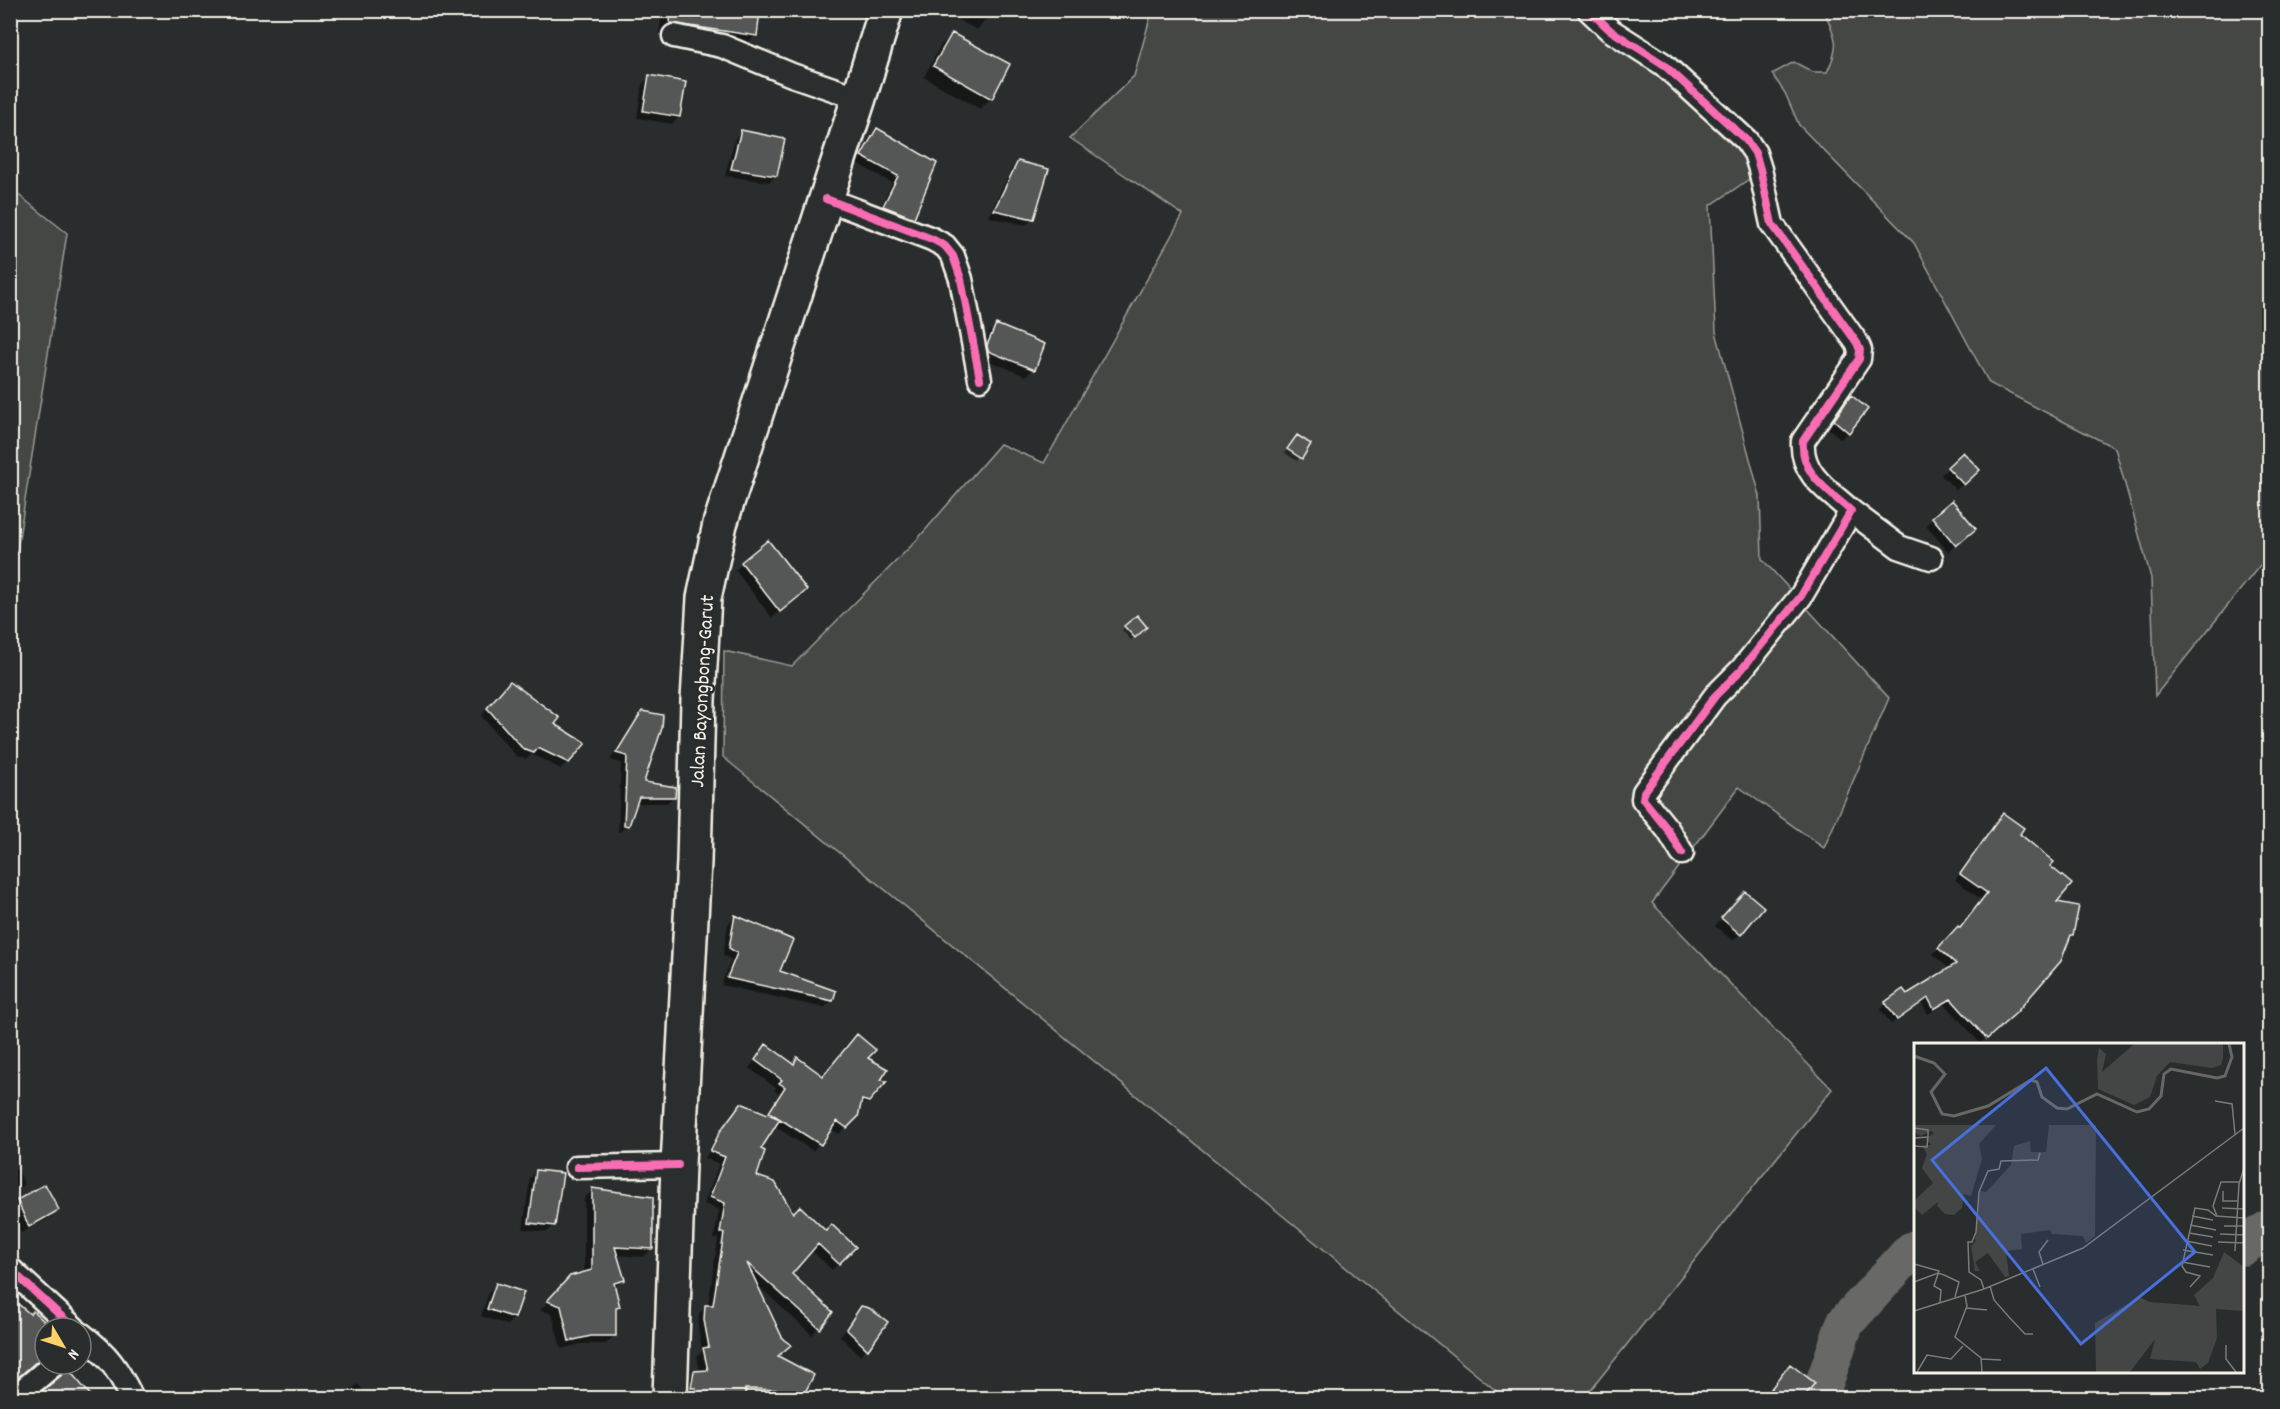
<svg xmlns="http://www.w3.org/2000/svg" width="2280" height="1409" viewBox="0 0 2280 1409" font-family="Dekko,sans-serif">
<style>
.green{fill:#444645;stroke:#9c9c96;stroke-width:1.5}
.shadow{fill:#0007}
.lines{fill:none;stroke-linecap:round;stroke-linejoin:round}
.river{stroke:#676866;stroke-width:38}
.building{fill:#555756;stroke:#f4f1e8;stroke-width:1.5}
.street-casing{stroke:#f4f1e8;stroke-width:27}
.primary-casing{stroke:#f4f1e8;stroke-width:38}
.street{stroke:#2a2d2e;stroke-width:22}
.primary{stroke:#2a2d2e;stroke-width:33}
.cycleway-casing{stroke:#2a2d2e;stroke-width:11}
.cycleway{stroke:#f96db3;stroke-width:8}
.labels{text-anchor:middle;stroke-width:5;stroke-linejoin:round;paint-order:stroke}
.street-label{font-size:21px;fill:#f4f1e8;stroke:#2a2d2e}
.inset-river{fill:none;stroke:#676866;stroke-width:3}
.inset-road{fill:none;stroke:#7b7b78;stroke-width:1.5}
.view{fill:#486fdb;fill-opacity:0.15;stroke:#486fdb;stroke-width:3}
.inset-edge{fill:none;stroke:#f4f1e8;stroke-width:3}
</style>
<rect width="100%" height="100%" fill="#2a2d2e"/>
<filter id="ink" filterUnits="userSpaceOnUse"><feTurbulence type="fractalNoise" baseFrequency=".0167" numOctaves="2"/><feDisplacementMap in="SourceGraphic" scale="12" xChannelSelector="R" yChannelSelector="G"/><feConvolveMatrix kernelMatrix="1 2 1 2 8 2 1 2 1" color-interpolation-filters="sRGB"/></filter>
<g filter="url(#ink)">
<path class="green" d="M1152,11H1587L1743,142L1758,173L1710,206L1716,332L1760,496L1762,559L1889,698L1824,848L1739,787L1652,903L1832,1089L1584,1398H1505L723,757L724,651L792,666L915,542L1000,444L1044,463L1183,215L1070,138L1134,76Z
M1824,11H2269V554L2155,696L2151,578L2115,448L1989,383L1914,243L1799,125L1785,93L1772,74L1794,62L1813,72H1827C1841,44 1836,38 1824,11Z
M11,189L67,233L11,589Z"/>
<path class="shadow" d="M662,10H759L755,35L745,46L659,34Z
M938,10H978L987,18L977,30Z
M952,35L991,98L980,109L924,77L941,45Z
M649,77L679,117L672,124L637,118L642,84Z
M877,130L936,163L913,217L906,223L878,212L892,183L856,163L871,136Z
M742,131L776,175L769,182L725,176L735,138Z
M1018,163L1033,218L1026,225L988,217L1011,170Z
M996,326L1033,369L1026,376L982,358L981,353L989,333Z
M1851,397L1848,432L1841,439L1828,428Z
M1294,440L1309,445L1297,461L1285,453Z
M1963,454L1978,470L1956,490L1941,475Z
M1933,518L1967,535L1948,552L1926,525Z
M767,542L805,590L772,618L735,570Z
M1136,617L1145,627L1131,640L1122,630Z
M503,690L553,724L568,762L561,769L531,754L526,759L516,756L481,716Z
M643,713L642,783L674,796L667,803H635L627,825L620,832H618L621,763L610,760L636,720Z
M1998,821L2018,834L2048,866L2055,902L2008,1019L1980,1043L1945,1004L1928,1014L1921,1003L1891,1024L1880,1009L1886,1003L1906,996L1950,970L1933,954L1958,928L1959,929L1982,900L1955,880Z
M1738,900L1762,908L1733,941L1715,926Z
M735,917L778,972L832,1001L824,1008L721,985L731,960L723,955L728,924Z
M766,1046L792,1064L797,1059L822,1077L866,1058L868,1101L859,1107L857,1116L839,1134L830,1128L813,1151L774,1126L758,1150L755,1177L793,1215L825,1232L831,1226L854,1247L832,1270L811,1250L790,1274L831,1312L812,1335L755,1283L776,1357L803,1393L809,1395L808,1398H690V1395L686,1394L688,1380L695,1373L700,1372L697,1356L702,1351L698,1328L699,1313L708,1306L718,1239H714L719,1210L704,1204L719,1164L705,1158L715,1138L741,1105L766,1115L779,1094L774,1090L776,1088L749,1068Z
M18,1169L24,1185L10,1196V1172Z
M537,1171L554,1225L547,1232L523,1229L530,1178Z
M593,1190L652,1249L643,1257L616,1255L623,1279L614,1288L619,1306L614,1311L615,1335L606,1344H581L561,1349L552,1314L540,1310L571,1278L584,1274V1198Z
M18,1201L57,1210L51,1217L21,1233L11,1208Z
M496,1285L514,1318L507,1325L481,1316L489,1292Z
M862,1307L886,1322L860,1356L840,1336Z
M1790,1366L1813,1383L1801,1398H1764Z
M67,1370L91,1398H37L58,1381Z
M358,1384L369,1398H340Z"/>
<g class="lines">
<path class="river" d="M2242,1247L2270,1228
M1819,1398L1845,1323L1911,1251L1916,1249"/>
</g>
<path class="building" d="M671,10H760L757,36L670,23Z
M952,33L1010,64L992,99L933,66Z
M649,75L686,82L680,117L643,111Z
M877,128L937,163L914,218L883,206L898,176L861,156Z
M741,130L785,139L777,176L731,169Z
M1018,161L1049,169L1034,219L994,210Z
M996,324L1045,344L1035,370L988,351L987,345Z
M1851,395L1868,409L1849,433L1834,420Z
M1297,435L1311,444L1302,459L1287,449Z
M1963,452L1980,470L1964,485L1947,467Z
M1952,500L1976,529L1956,546L1932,517Z
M768,540L807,590L780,612L741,562Z
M1137,615L1147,627L1135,638L1124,626Z
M510,681L560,718L555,724L586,743L569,763L538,748L534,753L523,749L487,708Z
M642,711L663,715L662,728L644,782L676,787L675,797H639L629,826L624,825L627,756L616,753Z
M2003,813L2024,828L2020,834L2054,862L2050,866L2072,884L2057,902L2079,906L2073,935H2071L2061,961L2016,1013L1987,1039L1951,999L1934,1009L1928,998L1897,1020L1885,1002L1903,989L1907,994L1956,964L1938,948L1958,926L1960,928L1987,893L1960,874Z
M1745,891L1764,907L1741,935L1721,918Z
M735,915L793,940L780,971L836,991L833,1001L727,978L737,953L729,948Z
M857,1034L876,1050L868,1058L888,1069L881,1080L887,1081L869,1102L862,1100L858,1117L847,1128L837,1121L821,1145L769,1112L785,1087L779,1083L782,1080L755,1060L766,1044L794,1064L797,1057L823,1076Z
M741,1103L780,1119L761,1149L765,1151L757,1176L775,1182L793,1213L800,1206L826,1231L831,1224L856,1247L839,1264L818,1244L792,1274L833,1312L820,1329L747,1263L783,1339L791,1345L778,1356L814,1375L802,1398H784L787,1390L745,1389L746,1398H696V1388H691L694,1371L708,1370L703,1348L709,1347L704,1320L705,1305H713L724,1233H720L725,1203L710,1197L725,1157L710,1151L721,1130Z
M536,1170L563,1173L555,1226L529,1223Z
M45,1184L59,1210L29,1227L17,1200Z
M592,1188L653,1197V1249L615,1247L625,1280L614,1283L620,1307L616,1308V1336H591L569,1341L561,1306L547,1301L570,1276L592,1270Z
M496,1283L524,1292L515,1318L487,1309Z
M10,1297L30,1314L33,1311L46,1323L38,1331L45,1339V1354L15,1380L10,1375Z
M861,1306L869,1308L888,1322L868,1350L846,1329Z
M1790,1364L1815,1383L1803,1398H1781L1770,1390Z
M67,1368L93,1398H34L63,1374Z"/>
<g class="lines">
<g class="street-casing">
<path id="street" d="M1589,10L1610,30L1663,64L1746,140L1755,153L1760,169L1772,224L1857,343L1860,350L1859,359L1803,441C1800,474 1829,491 1851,511L1801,596L1742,669L1715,696L1644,792L1643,799L1668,830L1682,853
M674,36L722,46L792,75L859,98
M826,199L932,239L945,246L953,256L961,279L980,379
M1851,511L1899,547L1931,558
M577,1167L678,1165
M10,1269L74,1328
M81,1334C108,1355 117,1367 132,1398
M14,1398L54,1364"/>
</g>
<g class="primary-casing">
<path id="primary" d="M670,1398L678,1165L694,862L698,700L704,598L720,524L859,98L886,10"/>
</g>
<use href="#street" class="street"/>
<use href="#primary" class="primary"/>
<g class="cycleway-casing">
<path id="cycleway" d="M1589,10L1610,30L1663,64L1746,140L1755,153L1760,169L1772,224L1857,343L1860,350L1859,359L1803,441C1800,474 1829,491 1851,511L1801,596L1742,669L1715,696L1644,792L1643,799L1668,830L1682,853
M826,199L932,239L945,246L953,256L961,279L980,379
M577,1167L678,1165
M10,1269L74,1328"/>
</g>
<use href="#cycleway" class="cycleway"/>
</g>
</g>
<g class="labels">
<g class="street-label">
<text transform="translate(701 691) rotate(-87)" y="7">Jalan Bayongbong-Garut</text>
</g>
</g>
<g transform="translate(1914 1043)">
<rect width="330" height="330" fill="#2a2d2e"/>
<path d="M220,1H309V15L307,22L298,25L256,19L243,33L236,54L220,62L184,46L183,17L185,5L192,11L188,29ZM0,82H82L65,101L68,116L57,153L50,151L48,165L40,172L31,171L23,163L24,159L8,172L0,164V158L19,140L8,125L13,111L8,102H18L11,96L20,90L17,88L7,93L0,89ZM135,82H182L181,193L172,200L169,193L138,191L136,187L107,191L108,206L92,208L95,233L91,234L74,210L61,219L66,228H61L57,203L61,199L66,148L72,149L97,122L100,103L116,98L117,109H132ZM310,209L330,224V268L302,266L303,295L294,320L286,326L282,319L236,316L241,296L216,329H182L181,280L226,254L235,259L286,263L280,252L299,235Z" fill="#444645"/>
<path class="inset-river" d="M0,13L20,20L31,31L17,49L28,71L40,73L74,63L117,37L123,39L128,54L143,65L153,66L183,51L223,69L235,66L247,53L250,31L257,26L303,35L311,33L318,14L315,1"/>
<path class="inset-road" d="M301,58L318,61L321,91M0,85L14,87V94L0,95M0,103L13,104L14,94M309,148V158H324M308,165L330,166M278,173L299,177M303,173L299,163L307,139H326M276,182L302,187M310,183H330M275,190L299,194M306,191L330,192M272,198L298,203M304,199L330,200M269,207L299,212M321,208L325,141L330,125M268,219L296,224M0,221L25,228L20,243L27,247L26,259M129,221L125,209L134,197M119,226L126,244M0,239L24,230L30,232L45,239L41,254M76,243L80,257L95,274L111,291H119M276,244L286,233L272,229L268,223L281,165L294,167L302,173L330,175M70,246L67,237L55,229L54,199H58L62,189L65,149L74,128L85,126L87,118L124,117L126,110M51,252L53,263L41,294L67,315L68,329M52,265L73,267M0,268L70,246L169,205L330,85M312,302V316L322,329M67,316L87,317M3,329L13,312L37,316L49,303"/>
<path class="view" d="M132,25L281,209L167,301L18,117Z"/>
<rect width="330" height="330" class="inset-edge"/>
</g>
<rect width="2280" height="1409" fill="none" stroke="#2a2d2e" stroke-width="36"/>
<rect x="18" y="18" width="2244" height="1373" fill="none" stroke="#f4f1e8" stroke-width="2" filter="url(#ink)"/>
<g transform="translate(63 1346) rotate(129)"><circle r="28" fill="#2a2d2e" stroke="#7b7b78" stroke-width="1.5"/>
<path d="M0-4.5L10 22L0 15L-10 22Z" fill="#ffd166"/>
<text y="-9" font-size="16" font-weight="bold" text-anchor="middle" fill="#f4f1e8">N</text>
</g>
</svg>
